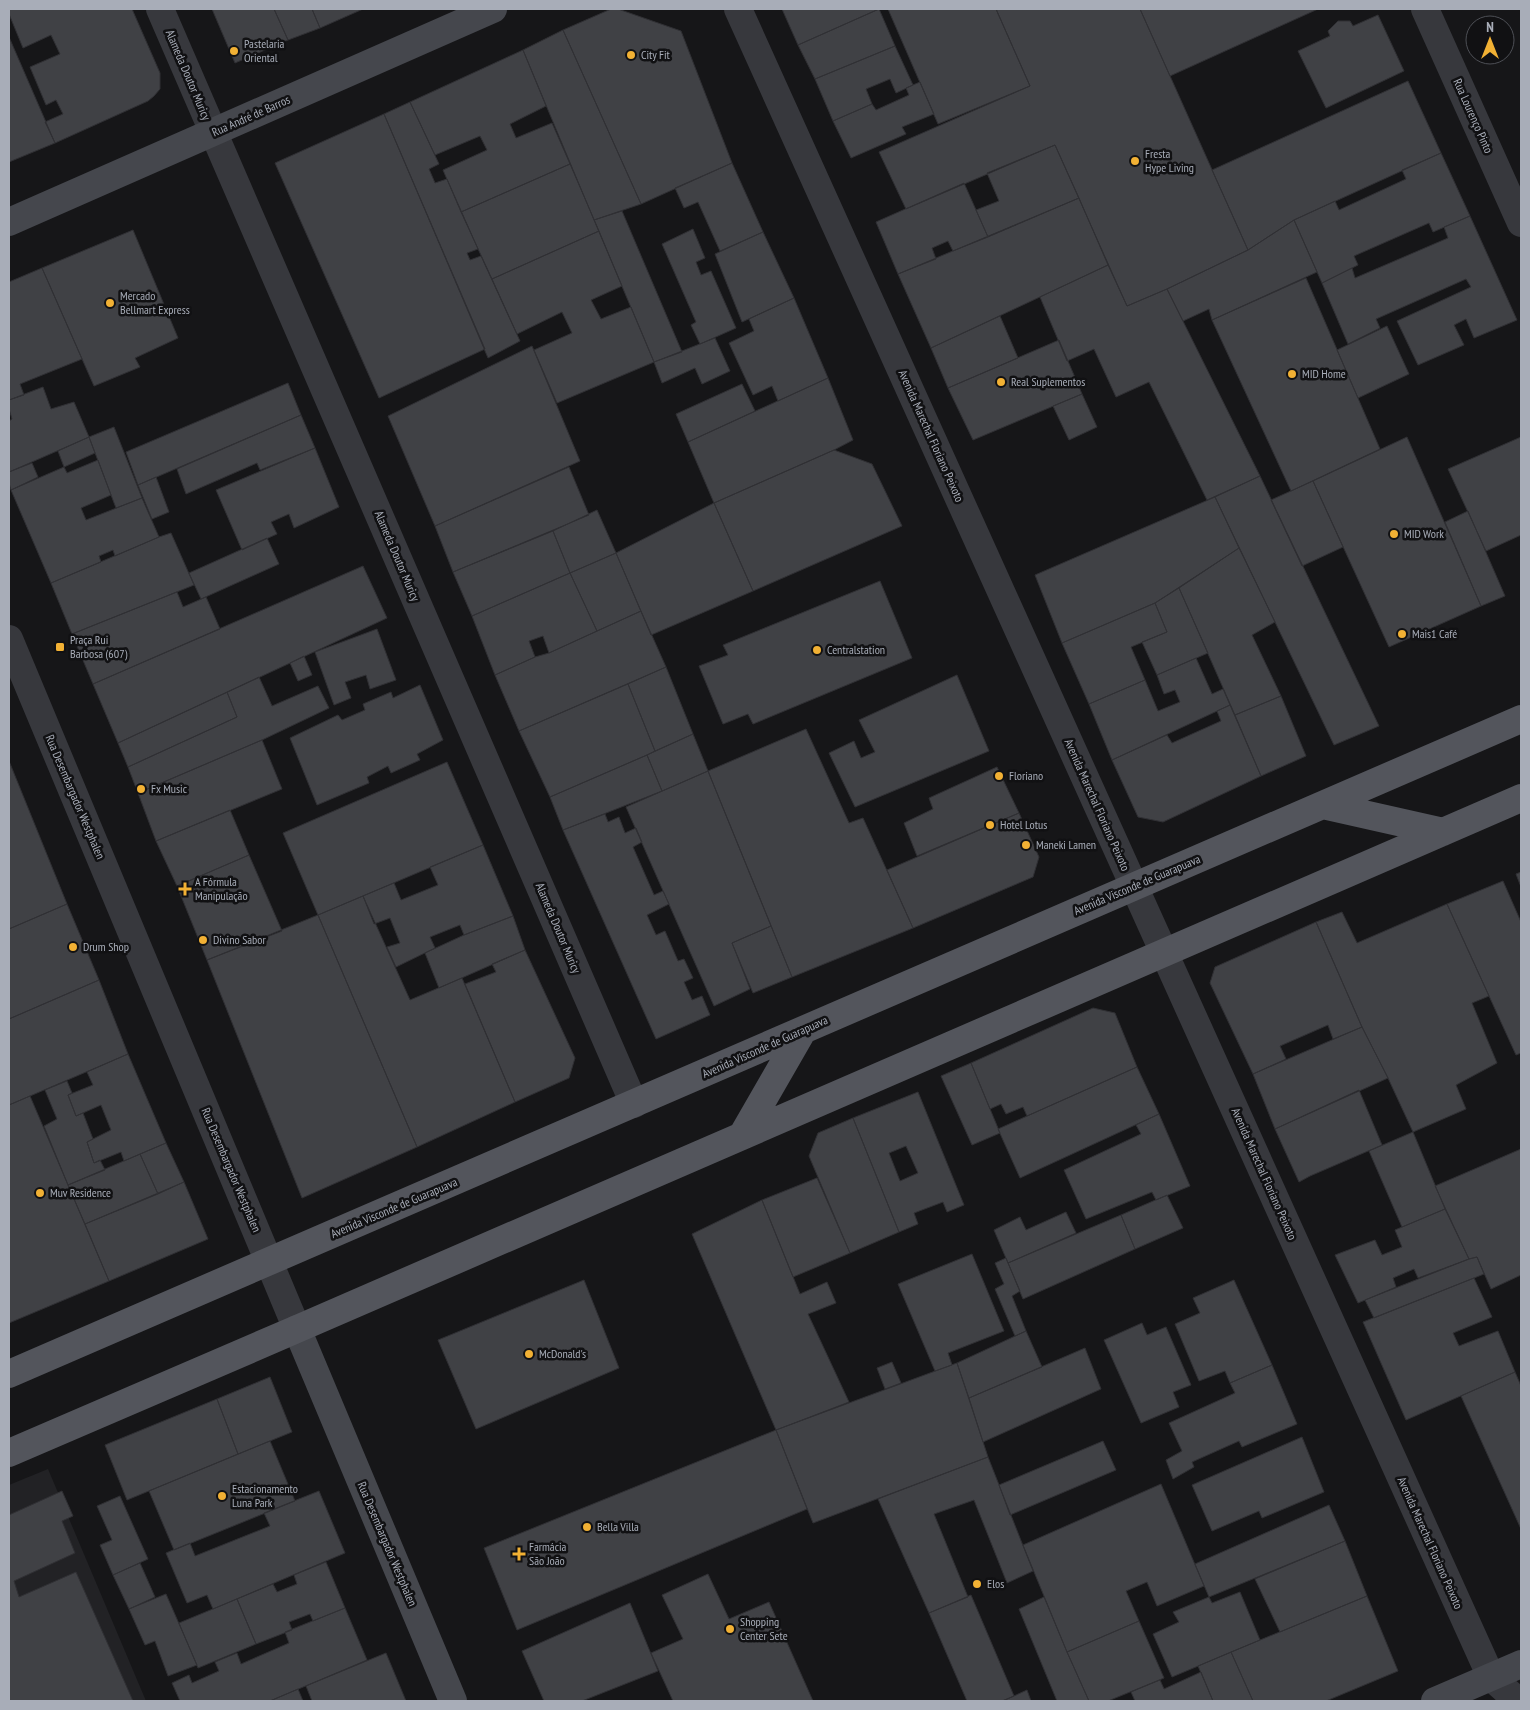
<svg xmlns="http://www.w3.org/2000/svg" width="1530" height="1710" viewBox="0 0 1530 1710" font-family="'PT Sans Narrow',sans-serif">
<style>
.built{fill:#222225}
.building{fill:#404145;stroke:#303034;fill-rule:evenodd}
.lines{fill:none;stroke-linecap:round;stroke-linejoin:round}
.minor{stroke:#37383d;stroke-width:28}
.tertiary{stroke:#37383d;stroke-width:28}
.secondary{stroke:#45474d;stroke-width:28}
.primary{stroke:#53555c;stroke-width:28}
.poi-dot{fill:#f2b134;stroke:#111113;stroke-width:2}
.labels{text-anchor:middle;stroke-width:5;stroke-linejoin:round;paint-order:stroke}
.poi-label{font-size:12px;fill:#a8adb8;stroke:#111113;text-anchor:start}
.street-label{font-size:12px;fill:#a8adb8;stroke:#111113}
</style>
<rect width="100%" height="100%" fill="#161618"/>
<path class="built" d="M48,1469L146,1701H9V1485Z"/>
<path class="building" d="M9,9H132L160,73V89L154,96L148,101L55,143L45,122L63,114L56,100L46,105L30,67L60,54L51,35L23,48L9,14Z
M212,9H274L288,40L235,63Z
M274,9H312L320,28L288,40Z
M312,9H363L320,28Z
M611,9H618L681,31L732,163L641,204L563,30Z
M782,9H879L798,45Z
M879,9L895,46L815,79L798,45Z
M888,9H996L1030,86L938,124Z
M996,9H1140L1248,250L1167,289L1127,306L1055,145L906,209L879,152L1030,86Z
M1140,9H1318L1170,76Z
M1378,15L1404,71L1326,108L1298,51L1330,36L1328,31L1338,21H1350L1353,26Z
M563,30L641,204L594,220L523,50Z
M9,37L55,143L9,162Z
M895,46L913,85L896,93L890,79L866,89L872,104L833,121L815,79Z
M523,50L546,106L510,124L516,138L552,123L570,164L461,212L443,170L487,150L480,136L435,155L410,102Z
M1408,81L1441,153L1294,220L1248,250L1212,170Z
M920,82L934,114L902,127L906,134L851,158L833,121L872,104L876,110L909,95L906,88Z
M410,102L439,164L429,169L435,183L447,179L478,249L467,253L470,260L481,256L520,341L488,358L384,114Z
M384,114L485,349L379,398L275,163Z
M1055,145L1079,198L988,237L976,210L999,201L987,173Z
M1441,153L1470,216L1433,232L1429,223L1354,256L1358,265L1322,283L1294,220L1335,201L1339,210L1406,179L1402,170Z
M732,163L763,232L720,251L698,202L684,208L675,188Z
M570,164L599,231L492,279L461,212Z
M964,183L988,237L953,251L948,241L932,248L936,259L898,274L876,222Z
M1079,198L1108,265L931,348L898,274Z
M622,211L682,352L654,362L594,220Z
M1470,216L1517,320L1474,338L1466,319L1454,325L1464,345L1418,365L1397,321L1471,287L1466,279L1376,319L1380,328L1348,344L1322,283L1352,268L1355,278L1448,238L1444,227Z
M1294,220L1317,272L1212,320L1209,309L1183,321L1167,289L1248,250Z
M693,229L705,258L696,262L701,275L711,271L736,328L700,344L691,325L696,322L662,244Z
M133,230L178,338L135,358L140,367L94,386L42,268Z
M599,231L622,286L591,300L601,319L631,307L654,362L557,403L534,350L572,333L562,312L517,334L492,279Z
M763,232L794,298L742,322L715,254Z
M1108,265L1127,306L1167,289L1260,476L1207,500L1149,382L1116,397L1094,349L1067,361L1040,297Z
M42,268L82,359L20,384L24,395L9,400V282Z
M1306,278L1380,449L1291,491L1212,320Z
M794,298L828,378L778,401L772,386L753,395L729,343L754,331L749,319Z
M1000,316L1018,358L948,388L931,348Z
M1387,326L1409,374L1358,398L1337,350Z
M715,338L730,371L702,384L695,368L662,383L654,362Z
M1059,340L1082,394L973,440L948,388Z
M532,346L580,461L435,526L388,416Z
M828,378L853,440L834,450L714,503L688,442Z
M288,383L301,415L138,485L126,452Z
M742,384L755,411L688,442L676,414Z
M43,387L51,409L74,402L89,437L9,472V421L12,419L9,409V400Z
M1082,394L1097,427L1069,440L1053,406Z
M301,415L315,448L260,470L257,463L186,494L177,469Z
M114,427L142,498L116,508L89,437Z
M89,437L95,453L64,467L58,451Z
M1407,437L1481,606L1389,647L1313,481Z
M1521,437V535L1486,551L1448,469Z
M315,448L339,507L294,528L289,514L271,522L277,534L242,550L216,490Z
M834,450L872,464L902,526L753,591L714,503Z
M98,460L111,495L81,508L86,520L142,498L159,537L115,556L113,550L99,556L101,562L51,583L11,490L64,467L67,473Z
M32,463L38,477L11,490L9,483V472Z
M569,467L589,515L453,572L435,526Z
M1260,476L1379,726L1334,745L1215,497Z
M156,477L169,512L152,519L138,485Z
M1313,481L1343,547L1302,566L1271,500Z
M1215,497L1239,548L1155,603L1062,643L1035,575Z
M714,503L753,591L651,635L616,553Z
M597,510L616,553L570,573L553,531Z
M1468,511L1505,596L1481,606L1445,522Z
M553,531L570,573L472,616L453,572Z
M171,533L194,585L72,634L51,583L159,537Z
M267,538L279,564L201,599L189,573Z
M1239,548L1275,622L1252,635L1281,696L1235,715L1179,588Z
M616,553L641,611L597,631L570,573Z
M363,566L387,618L118,743L93,684Z
M570,573L597,631L549,653L543,636L529,641L535,657L495,675L472,616Z
M880,581L912,658L753,724L748,714L723,724L699,666L728,655L723,645Z
M1179,588L1208,653L1157,675L1142,642L1167,632L1155,603Z
M177,592L183,607L206,597L220,629L93,684L72,634Z
M1155,603L1167,632L1131,647L1145,680L1089,704L1062,643Z
M641,611L666,667L519,731L495,675L535,657L549,653Z
M377,629L396,680L370,689L366,675L345,682L351,698L334,705L315,652Z
M304,656L312,675L298,681L290,663Z
M1196,658L1212,694L1223,689L1230,705L1112,760L1089,704L1145,680L1158,711L1180,702L1175,690L1164,694L1157,675Z
M666,667L693,734L655,751L628,684Z
M957,675L989,751L855,807L829,753L854,741L861,758L875,752L859,720Z
M259,677L272,706L318,686L329,708L262,740L138,793L128,767L237,717L227,692Z
M628,684L655,751L647,755L550,797L519,731Z
M420,685L443,740L417,754L420,760L391,773L388,766L367,777L369,783L317,805L290,738L338,715L342,720L365,710L363,704L391,692L393,698Z
M227,692L237,717L128,767L118,743Z
M1281,696L1306,756L1261,776L1235,715Z
M1230,705L1261,776L1163,822L1138,817L1112,760L1167,735L1172,743L1221,721L1217,711Z
M806,729L849,823L863,818L913,928L792,977L708,771Z
M693,734L708,771L662,791L647,755Z
M262,740L282,789L156,841L138,793Z
M647,755L662,791L563,830L550,797Z
M9,761L67,904L9,929Z
M447,762L483,845L318,915L283,833Z
M997,767L1019,813L917,856L904,823L933,809L929,798Z
M708,771L771,926L732,943L750,989L714,1006L626,807Z
M230,810L249,855L177,886L156,841Z
M1019,813L1039,857L1033,877L913,928L887,870Z
M605,814L608,822L619,817L625,833L636,828L642,842L633,847L654,895L663,891L669,904L647,915L656,935L665,931L678,961L684,959L693,978L684,982L692,1000L702,996L710,1015L656,1039L563,830Z
M483,845L513,916L464,935L460,925L430,937L435,948L396,967L387,947L400,943L390,918L374,924L363,896L394,883L401,900L438,885L430,867Z
M249,855L282,931L207,960L177,886Z
M1521,872V887L1516,874Z
M1503,881L1521,922V1053L1516,1055L1447,904Z
M363,896L410,1000L462,978L515,1102L417,1147L318,915Z
M67,904L99,980L9,1019V929Z
M1447,904L1489,996L1472,1003L1497,1063L1456,1085L1466,1109L1413,1132L1388,1078L1362,1027L1316,922L1342,912L1357,943Z
M318,915L417,1147L302,1198L207,960Z
M513,916L525,950L439,988L425,953L464,935Z
M1316,922L1362,1027L1333,1039L1328,1025L1280,1046L1286,1059L1253,1074L1210,983L1215,967Z
M771,926L792,977L753,993L732,943Z
M525,950L575,1058L569,1078L515,1102L465,984L496,972L492,964Z
M99,980L128,1054L9,1105V1019Z
M1093,1008L1115,1013L1137,1067L1027,1116L1023,1107L1006,1114L1001,1104L990,1109L971,1063Z
M1362,1027L1388,1078L1275,1129L1253,1074Z
M128,1054L166,1143L124,1161L121,1152L94,1163L87,1142L111,1130L101,1105L76,1116L68,1095L93,1085L87,1072Z
M971,1063L1000,1133L972,1145L941,1076Z
M1137,1067L1159,1114L1020,1178L998,1129Z
M67,1081L72,1093L68,1095L76,1116L83,1113L93,1139L87,1142L94,1163L100,1160L105,1170L68,1185L44,1126L57,1119L45,1090Z
M1359,1090L1382,1145L1310,1176L1299,1182L1275,1129Z
M918,1092L964,1205L947,1212L943,1202L914,1213L918,1224L899,1232L853,1118ZM906,1146L918,1173L900,1181L889,1153Z
M30,1096L109,1281L9,1323V1105Z
M1159,1114L1190,1186L1156,1200L1152,1192L1086,1219L1064,1170L1141,1134L1136,1125Z
M853,1118L899,1232L850,1253L809,1156L818,1133Z
M1413,1132L1445,1209L1402,1227L1369,1151Z
M166,1143L184,1182L158,1194L140,1154Z
M1521,1149V1275L1491,1289L1477,1257L1469,1259L1435,1186Z
M140,1154L158,1194L85,1224L68,1185Z
M817,1178L850,1253L793,1277L762,1200Z
M184,1182L208,1239L109,1281L85,1224Z
M1167,1195L1183,1228L1135,1249L1121,1215Z
M762,1200L800,1294L827,1282L836,1303L808,1314L849,1402L776,1430L692,1234Z
M1445,1209L1469,1259L1418,1278L1414,1269L1393,1278L1396,1287L1358,1303L1335,1255L1375,1240L1382,1255L1402,1247L1395,1230Z
M1066,1212L1076,1233L1008,1263L994,1230L1020,1217L1026,1230Z
M1121,1215L1135,1249L1023,1299L1008,1263Z
M972,1254L1004,1331L948,1353L952,1365L935,1371L898,1284Z
M1477,1257L1484,1274L1374,1318L1365,1300L1469,1259Z
M1006,1258L1020,1291L1012,1296L1026,1331L1015,1336L995,1289L1004,1284L995,1263Z
M1474,1278L1492,1317L1453,1333L1459,1346L1498,1331L1515,1372L1406,1420L1363,1322Z
M584,1280L619,1368L476,1429L438,1340Z
M1234,1280L1272,1365L1230,1383L1225,1371L1199,1381L1175,1324L1200,1313L1193,1298Z
M1142,1323L1147,1335L1166,1327L1191,1385L1173,1392L1179,1407L1141,1423L1104,1340Z
M1026,1331L1042,1367L969,1398L957,1363Z
M1085,1348L1101,1389L983,1442L969,1398Z
M892,1362L901,1383L885,1389L877,1368Z
M957,1363L988,1457L813,1523L776,1430Z
M1272,1365L1297,1424L1242,1447L1239,1441L1192,1462L1194,1467L1173,1479L1166,1460L1182,1451L1169,1423L1235,1393L1230,1383Z
M1515,1372L1521,1386V1529L1461,1396Z
M270,1377L292,1432L238,1454L217,1399Z
M217,1399L238,1454L127,1500L105,1445Z
M776,1430L807,1509L517,1630L484,1548Z
M1302,1437L1324,1492L1262,1518L1259,1511L1212,1531L1192,1485Z
M270,1441L295,1501L174,1550L149,1491Z
M1103,1441L1116,1470L1010,1515L999,1485Z
M988,1457L1033,1571L1007,1583L974,1500L934,1514L968,1597L929,1613L878,1499Z
M1161,1484L1204,1586L1157,1606L1147,1582L1126,1591L1139,1621L1067,1652L1023,1545Z
M62,1491L73,1516L62,1521L75,1553L14,1581L19,1597L76,1572L133,1701H9V1515Z
M319,1491L345,1553L213,1609L207,1595L187,1603L166,1553L190,1543L195,1556L270,1526L264,1513Z
M120,1496L148,1559L113,1575L100,1545L112,1540L97,1506Z
M1329,1505L1345,1541L1209,1597L1195,1564Z
M1345,1541L1367,1596L1280,1632L1255,1579Z
M326,1562L345,1608L313,1621L310,1614L289,1622L292,1630L256,1644L237,1599L273,1584L277,1592L297,1584L294,1575Z
M140,1563L155,1597L129,1609L113,1575Z
M708,1574L729,1619L769,1602L813,1701H673L651,1653L683,1639L662,1595Z
M1240,1592L1260,1640L1172,1677L1153,1634L1179,1622L1173,1612L1209,1597L1212,1603Z
M166,1594L197,1665L168,1676L155,1641L145,1645L129,1609Z
M971,1595L1014,1696L1002,1701H967L929,1613Z
M1367,1596L1398,1671L1326,1701H1253L1231,1652Z
M1044,1597L1067,1652L1089,1701H1057L1019,1609Z
M237,1599L256,1644L198,1668L179,1623Z
M630,1603L658,1671L582,1701H544L522,1651Z
M345,1608L367,1660L270,1701H180L172,1683L189,1675L192,1683L219,1671L215,1662L237,1653L241,1664L289,1643L285,1632Z
M1139,1621L1164,1678L1108,1701H1089L1067,1652Z
M1231,1652L1253,1701H1213L1198,1666Z
M386,1653L406,1701H312L306,1686Z
M1201,1672L1213,1701H1135L1131,1692L1160,1680L1164,1689Z
M298,1689L303,1701H270Z
M1027,1690L1031,1701H1003Z"/>
<g class="lines">
<path class="minor" d="M1425,9L1521,223"/>
<path class="tertiary" d="M160,9L634,1104
M738,9L1491,1677L1518,1701
M9,639L297,1329"/>
<path class="secondary" d="M9,222L493,9
M297,1329L453,1701
M1435,1701L1521,1664"/>
<path class="primary" d="M1323,805L1443,832
M742,1136L803,1030
M9,1374L1521,719
M9,1453L297,1329L1521,798"/>
</g>
<g class="poi-dot">
<circle cx="234" cy="51" r="5"/>
<circle cx="631" cy="55" r="5"/>
<circle cx="1135" cy="161" r="5"/>
<circle cx="110" cy="303" r="5"/>
<circle cx="1292" cy="374" r="5"/>
<circle cx="1001" cy="382" r="5"/>
<circle cx="1394" cy="534" r="5"/>
<circle cx="1402" cy="634" r="5"/>
<rect x="55" y="642" width="10" height="10" rx="2.5"/>
<circle cx="817" cy="650" r="5"/>
<circle cx="999" cy="776" r="5"/>
<circle cx="141" cy="789" r="5"/>
<circle cx="990" cy="825" r="5"/>
<circle cx="1026" cy="845" r="5"/>
<path d="M182.5 881.5h5v5h5v5h-5v5h-5v-5h-5v-5h5z"/>
<circle cx="203" cy="940" r="5"/>
<circle cx="73" cy="947" r="5"/>
<circle cx="40" cy="1193" r="5"/>
<circle cx="529" cy="1354" r="5"/>
<circle cx="222" cy="1496" r="5"/>
<circle cx="587" cy="1527" r="5"/>
<path d="M516.5 1546.5h5v5h5v5h-5v5h-5v-5h-5v-5h5z"/>
<circle cx="977" cy="1584" r="5"/>
<circle cx="730" cy="1629" r="5"/>
</g>
<g class="labels">
<g class="poi-label">
<text x="244" y="48">Pastelaria<tspan x="244" dy="14">Oriental</tspan></text>
<text x="641" y="59">City Fit</text>
<text x="1145" y="158">Fresta<tspan x="1145" dy="14">Hype Living</tspan></text>
<text x="120" y="300">Mercado<tspan x="120" dy="14">Bellmart Express</tspan></text>
<text x="1302" y="378">MID Home</text>
<text x="1011" y="386">Real Suplementos</text>
<text x="1404" y="538">MID Work</text>
<text x="1412" y="638">Mais1 Café</text>
<text x="70" y="644">Praça Rui<tspan x="70" dy="14">Barbosa (607)</tspan></text>
<text x="827" y="654">Centralstation</text>
<text x="1009" y="780">Floriano</text>
<text x="151" y="793">Fx Music</text>
<text x="1000" y="829">Hotel Lotus</text>
<text x="1036" y="849">Maneki Lamen</text>
<text x="195" y="886">A Fórmula<tspan x="195" dy="14">Manipulação</tspan></text>
<text x="213" y="944">Divino Sabor</text>
<text x="83" y="951">Drum Shop</text>
<text x="50" y="1197">Muv Residence</text>
<text x="539" y="1358">McDonald's</text>
<text x="232" y="1493">Estacionamento<tspan x="232" dy="14">Luna Park</tspan></text>
<text x="597" y="1531">Bella Villa</text>
<text x="529" y="1551">Farmácia<tspan x="529" dy="14">São João</tspan></text>
<text x="987" y="1588">Elos</text>
<text x="740" y="1626">Shopping<tspan x="740" dy="14">Center Sete</tspan></text>
</g>
<g class="street-label">
<text transform="translate(188 75) rotate(67)" y="4">Alameda Doutor Muricy</text>
<text transform="translate(251 116) rotate(-24)" y="4">Rua André de Barros</text>
<text transform="translate(1473 116) rotate(66)" y="4">Rua Lourenço Pinto</text>
<text transform="translate(931 436) rotate(66)" y="4">Avenida Marechal Floriano Peixoto</text>
<text transform="translate(397 556) rotate(67)" y="4">Alameda Doutor Muricy</text>
<text transform="translate(75 797) rotate(67)" y="4">Rua Desembargador Westphalen</text>
<text transform="translate(1097 805) rotate(66)" y="4">Avenida Marechal Floriano Peixoto</text>
<text transform="translate(1137 885) rotate(-23)" y="4">Avenida Visconde de Guarapuava</text>
<text transform="translate(558 928) rotate(67)" y="4">Alameda Doutor Muricy</text>
<text transform="translate(765 1047) rotate(-24)" y="4">Avenida Visconde de Guarapuava</text>
<text transform="translate(231 1170) rotate(67)" y="4">Rua Desembargador Westphalen</text>
<text transform="translate(1264 1174) rotate(66)" y="4">Avenida Marechal Floriano Peixoto</text>
<text transform="translate(394 1208) rotate(-23)" y="4">Avenida Visconde de Guarapuava</text>
<text transform="translate(1430 1543) rotate(66)" y="4">Avenida Marechal Floriano Peixoto</text>
<text transform="translate(387 1544) rotate(67)" y="4">Rua Desembargador Westphalen</text>
</g>
</g>
<rect width="1530" height="1710" fill="none" stroke="#a8adb8" stroke-width="20"/>
<g transform="translate(1490 40)"><circle r="24" fill="#111113" stroke="#4d4f55"/>
<path d="M0-4L9 19L0 12L-9 19Z" fill="#f2b134"/>
<text y="-8" font-size="14" font-weight="bold" text-anchor="middle" fill="#a8adb8">N</text>
</g>
</svg>
